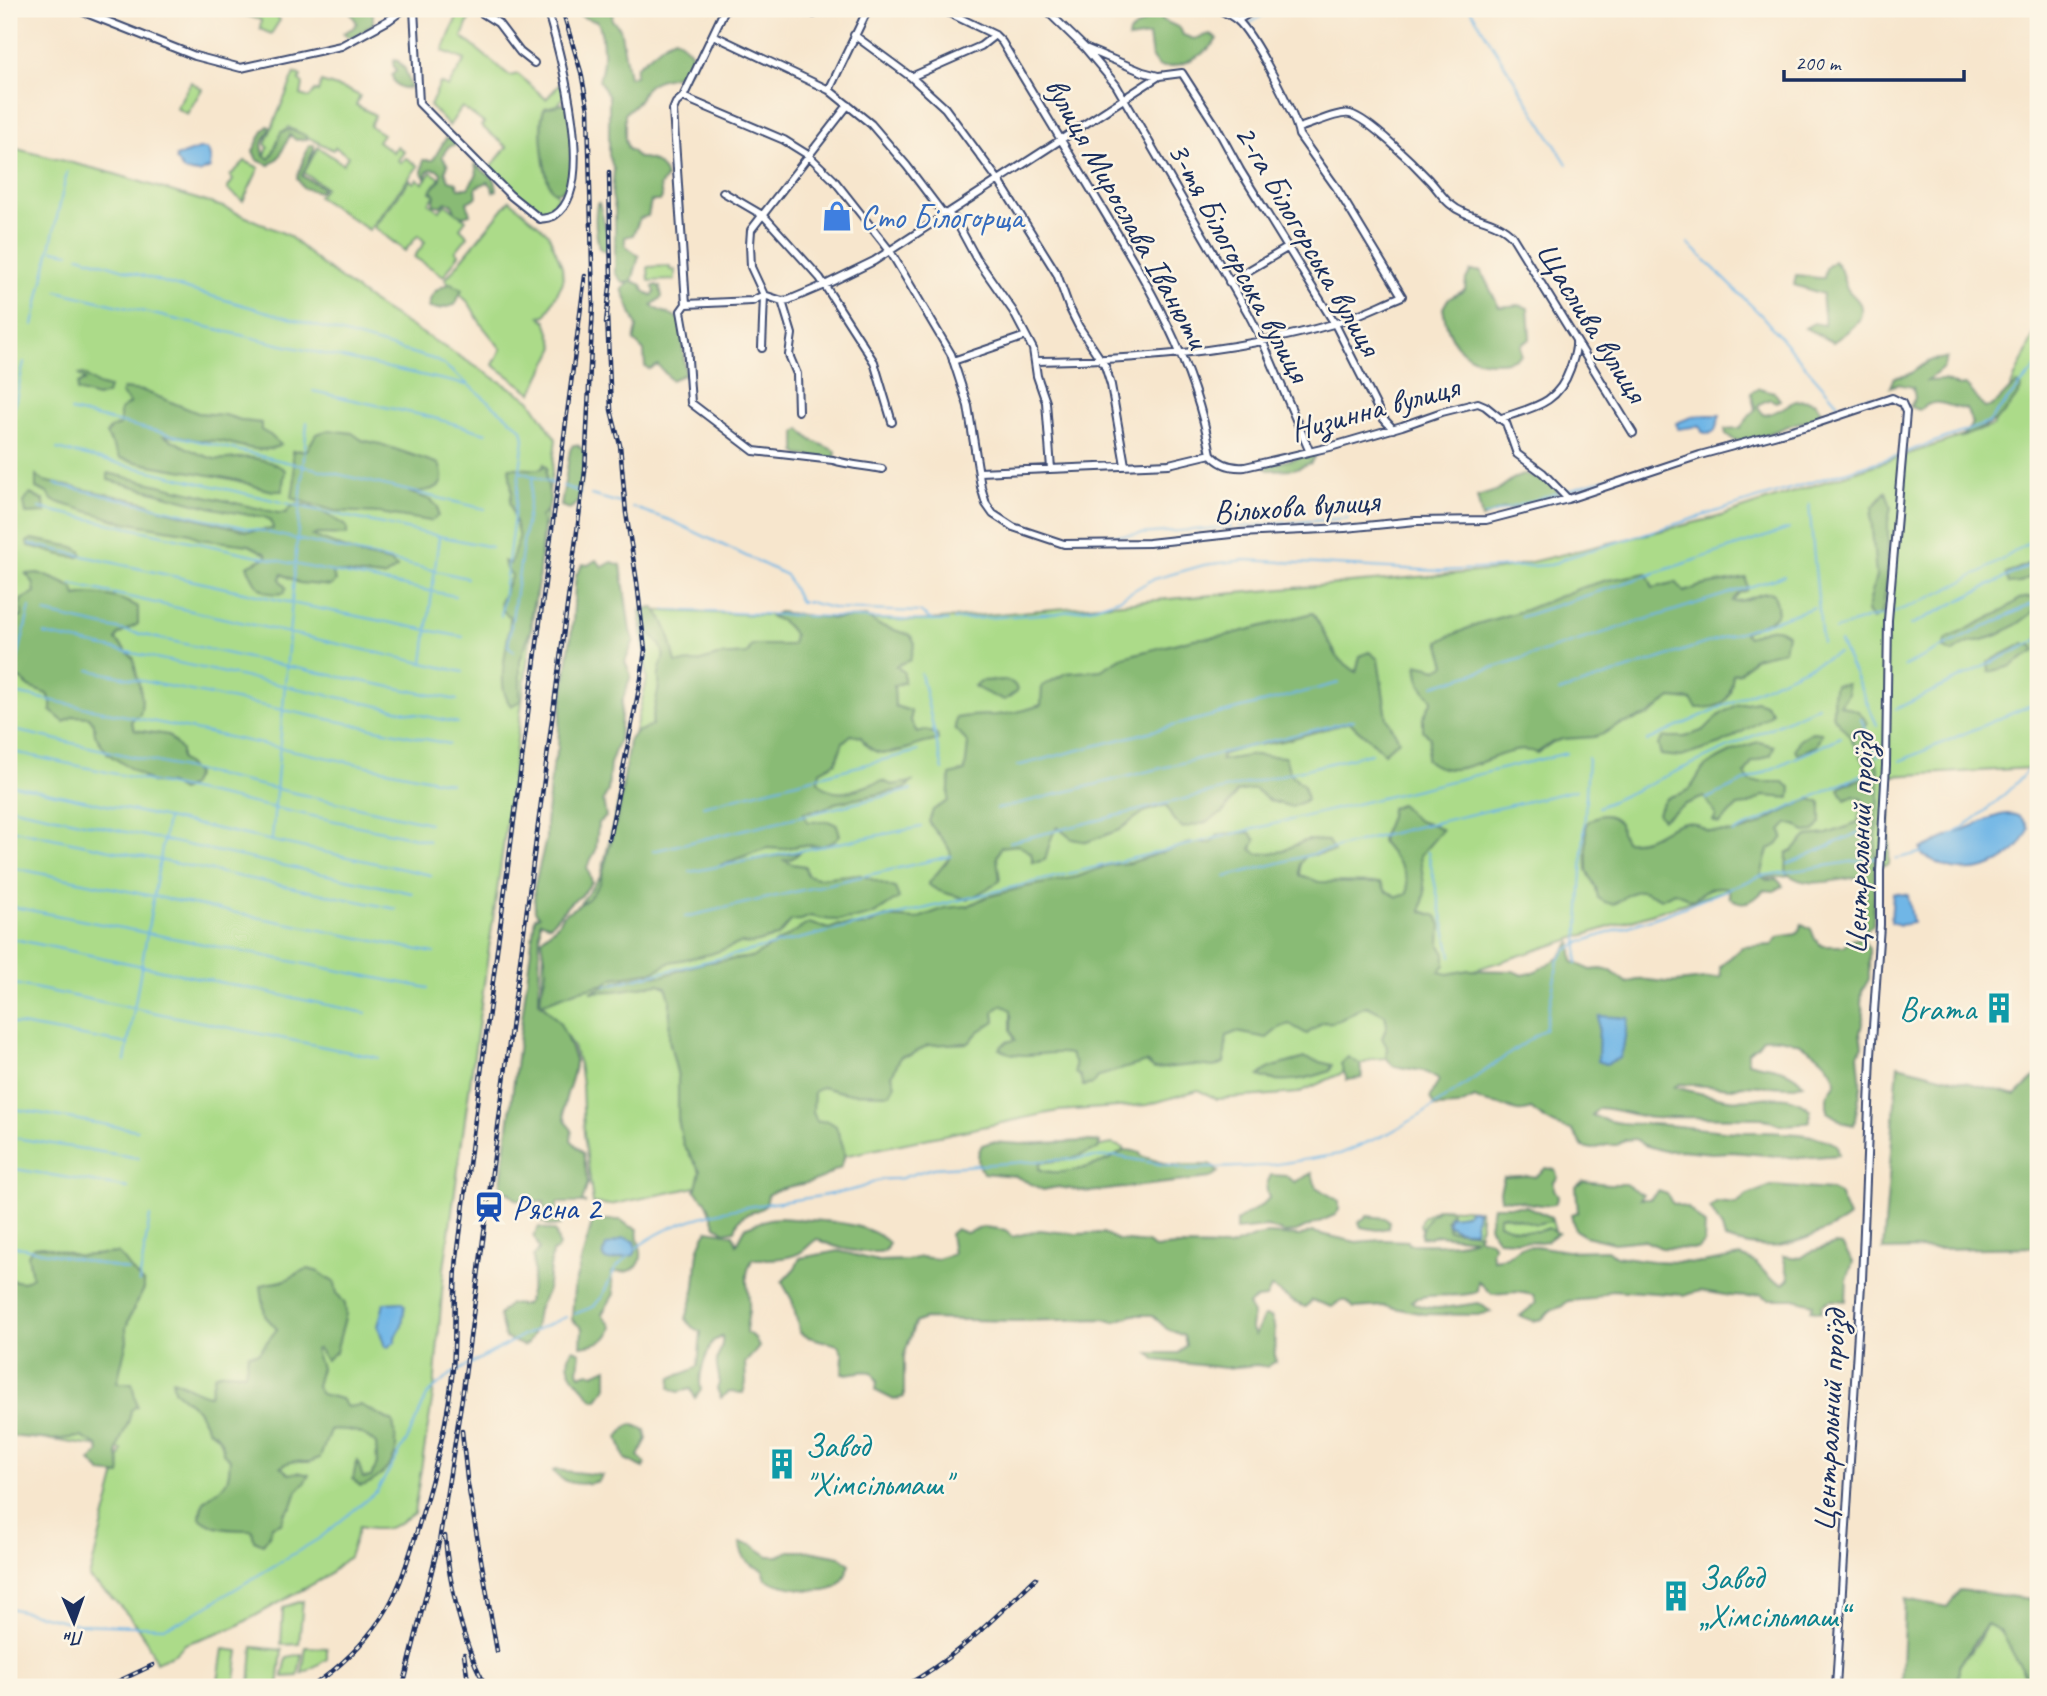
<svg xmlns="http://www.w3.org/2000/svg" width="2047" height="1696" viewBox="0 0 2047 1696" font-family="Caveat,sans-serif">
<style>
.green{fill:#acdb89;stroke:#648574;stroke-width:2}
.forest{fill:#89bb75;stroke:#52756a;stroke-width:2}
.water{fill:#6fb6e6;stroke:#4572a2;stroke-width:2}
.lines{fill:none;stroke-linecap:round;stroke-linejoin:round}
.stream{stroke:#6fb6e6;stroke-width:2}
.minor-casing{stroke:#3c4a6f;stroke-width:10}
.minor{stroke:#fff;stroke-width:6}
.rail-casing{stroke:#1b2f5e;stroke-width:4.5}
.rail{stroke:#fcf5e5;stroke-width:2;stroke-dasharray:5;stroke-linecap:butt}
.labels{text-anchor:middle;stroke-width:5;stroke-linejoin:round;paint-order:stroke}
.street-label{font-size:33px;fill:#1b2f5e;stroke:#fcf5e5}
.shop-label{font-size:33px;fill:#366cbe;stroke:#fcf5e5;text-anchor:start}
.culture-label{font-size:33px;fill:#0d838f;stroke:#fcf5e5;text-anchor:start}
.transit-label{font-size:33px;fill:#164399;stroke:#fcf5e5;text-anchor:start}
</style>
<rect width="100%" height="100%" fill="#fcf5e5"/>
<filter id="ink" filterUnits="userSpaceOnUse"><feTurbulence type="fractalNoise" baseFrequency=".0143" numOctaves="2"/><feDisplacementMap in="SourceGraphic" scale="14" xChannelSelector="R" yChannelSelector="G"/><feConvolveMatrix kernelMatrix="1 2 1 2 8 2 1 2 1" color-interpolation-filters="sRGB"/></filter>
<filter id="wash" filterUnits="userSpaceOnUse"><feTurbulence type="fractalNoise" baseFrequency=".00686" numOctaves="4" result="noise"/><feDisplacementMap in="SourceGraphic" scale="28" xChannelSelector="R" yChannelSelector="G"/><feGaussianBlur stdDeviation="1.57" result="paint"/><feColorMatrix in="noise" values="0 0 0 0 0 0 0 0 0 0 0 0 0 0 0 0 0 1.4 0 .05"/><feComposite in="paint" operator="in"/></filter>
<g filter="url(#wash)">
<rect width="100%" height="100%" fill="#f7e6cd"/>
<path class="green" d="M242,9H272L280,20L271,34L260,29L261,20L239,13Z
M460,9H473L462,37L510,76L518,74L546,99L561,83L565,95L546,121L545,144V169L558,197L543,215L511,190L490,168L507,147L481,126L484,123L462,107L449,126L430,106L440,83L448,87L465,60L443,51Z
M295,73L301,76L299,81L303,84L301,95L309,98L315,91L318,92L321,82L350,91L360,96L356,105L375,115L370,126L383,134L378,141L393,152L397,146L404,152L398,160L401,163L406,158L418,166L369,230L318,197L325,187L304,173L318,147L343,164L348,156L335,147L333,150L288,127L271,161L264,158L268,147L265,144Z
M191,82L202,89L187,114L176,108Z
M9,147L108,172L223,207L288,235L321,264L378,306L530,400L556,439L503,848L444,1269L434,1389L414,1513C393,1529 385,1532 359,1527L349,1557L324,1578L235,1627L185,1644L175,1654L156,1662C143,1627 119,1602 89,1578L122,1450L9,1434Z
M245,161L259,168L243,201L227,189L233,180L230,176Z
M431,172L440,178L430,192L435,195L429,203L439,211L446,204L466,220L460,228L468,236L456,251L459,254L444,276L414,257L425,242L418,235L405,251L374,227L410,180L414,183L417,179L423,183Z
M510,200L548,233L562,266L563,282L546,315L540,316L546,321L555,347L532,393L493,365L501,349L481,324L469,303L445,280Z
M670,266V270H675V280L649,281L648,267Z
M2038,326V748L2031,768L1890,776L1889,864L1764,878L1455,976L1454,1053L1373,1059L1298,1093L1217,1099L1198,1090L1147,1105L1058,1111L610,1205L593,1203L584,1134L582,1084L579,1064L573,1047L561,1028L547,1011L541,998L545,935L575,910L601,876L647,679L640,610L918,621L1498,570L1718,517L1993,426Z
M1112,1144L1124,1148L1119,1157L1072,1175L1042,1173L1036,1166L1042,1158Z
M1438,1208L1479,1210L1481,1226L1477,1233L1428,1232L1422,1229L1420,1225L1422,1218Z
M1494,1210L1547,1218L1552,1221L1556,1234L1515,1236L1490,1217Z
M303,1601L299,1644L281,1645L283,1607Z
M1987,1624L2001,1630L2032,1687H1958L1959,1666L1978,1642Z
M253,1647L282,1650L278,1687H250Z
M306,1647L327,1648V1659L302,1674Z
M223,1649L239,1651L234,1687H217Z
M302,1654L298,1676L283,1677L287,1657Z"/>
<path class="forest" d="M359,9H373V24C363,29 353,45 343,33L353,28L357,23L351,13Z
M573,9H613L612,20L620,28L629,77L635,76L636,67L666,42L675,38C686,45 704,60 686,72C678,78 657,76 646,88C643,90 643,94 641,97C637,104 631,108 625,113V139L628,149L632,151L638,158C651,157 663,165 666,178L660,186L662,197L660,201H651L648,216L640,218L633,235L625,237V245L639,256L632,281L642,285L644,291L652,296L655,292L653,287L656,285L660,287L662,297L652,305C659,314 674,312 681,321L685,374L671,380L658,365L649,369L645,366L644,351L634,341L637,327L622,289L630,282L623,283L615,273V209L612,195L614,170L609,155V97L599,80C605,64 604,37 598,22C589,19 578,17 573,9Z
M1161,9L1164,12L1162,20L1180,28L1183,35L1194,39L1210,34L1217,39C1209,54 1174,71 1158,66L1152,58L1149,36L1128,39L1129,33Z
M394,60L398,61L405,69L411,88C403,89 394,87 392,75L396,71L393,64Z
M567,103C571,130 583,170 561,192L553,191C543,179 537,119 545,108Z
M268,126L271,128L262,144L264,155L269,159L272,155L281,132C290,128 297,131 306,136L307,139L296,140L290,135L279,157L269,165L257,160L253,151L263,131Z
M446,138L452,139L457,144L448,147L442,156L448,165L445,171L449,180L456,182L459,188H468L477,174L475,164L495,180L497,190L493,192L492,186L488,182L476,187L477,197L467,202L470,214L463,216L456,213L452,204L446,202L441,206L433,205L435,195L431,191L441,179V173L438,170L431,169L427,172L425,178L422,173L423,160H433Z
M309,145H314V150L302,176L322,187L319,192L303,188L297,178Z
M599,203L607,233V253L599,248C596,234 594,218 597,204Z
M1834,261C1843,269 1841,275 1846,286C1848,293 1856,296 1860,304C1867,322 1845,333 1833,342L1805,328L1814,323L1824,325C1826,313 1821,305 1823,294L1794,285L1796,275C1806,275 1814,279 1824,278L1826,268Z
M1471,271H1481L1499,307L1519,305L1528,308L1530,339L1521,345V355C1512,361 1505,362 1495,362C1462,363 1447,338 1443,308L1448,299L1465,290L1466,279Z
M451,283L462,290L455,305L439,309L429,308C429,293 438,288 451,283Z
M1947,358L1943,368L1927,381L1944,380L1958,386L1965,385C1974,391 1977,401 1985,408C1999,406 2005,390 2018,384L2022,388C2004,419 1993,424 1962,437L1973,423L1966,409C1946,408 1939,395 1919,410L1910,407L1915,398L1913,387L1897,384L1890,387L1894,377C1914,377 1913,368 1930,361C1935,359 1941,359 1947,358Z
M83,374L98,385L109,388L107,394L97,397L77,391L78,384L85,380L79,375Z
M1759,388L1774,392L1780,400L1776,402L1770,399L1761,403L1758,407L1764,415C1786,413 1790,393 1816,403L1821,412L1829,415C1819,422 1809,420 1797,423C1777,429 1756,442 1734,440L1726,434L1725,429L1740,428L1755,409L1751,393Z
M123,389L144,391L198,413L225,415L244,421L261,423V430L270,435L281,445C258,456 241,444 218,441C211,440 203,441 196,440C184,438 176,434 164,436C181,444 196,455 215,459C223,460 229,459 237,458C253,456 273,461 285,470L282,491C265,492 252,484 235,480C196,471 158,469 120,458L106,434L111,428L120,425V410L130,403L121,394Z
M800,429L811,440L836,451L835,460L799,455L796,452V432Z
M329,430L352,433L362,440L380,444L439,464C450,492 431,489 411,493L431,500L438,507V516L430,521L379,513L334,511L292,498L295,478L292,451L307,450L316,434Z
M573,445H578L585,452L578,502L570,509L561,506L570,450Z
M1309,455H1315L1311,463L1294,469L1268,470L1265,466Z
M544,464L547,468C542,485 560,501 541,517L543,526L538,583L531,613V628L520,661V701L511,706C493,683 510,644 510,617L502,610L500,602L512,575L506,569L504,561L510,564L519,538L510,502L512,492L509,468C520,466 531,472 542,468Z
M108,473L278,513H286C296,491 333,518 347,527V535L317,534L313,536L361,555L390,562L397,568L384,577L332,572L336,581L331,586L299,583L282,574L280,579L286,588L284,593C261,597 255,585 247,566L267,557L266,554L249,545L199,539L190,533L123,522L53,501L47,493L36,488V475L44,481L144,502L161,509L247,531L273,529L271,520L264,517C211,511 160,492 108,480Z
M1525,474L1553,485L1559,493L1558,495L1510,510L1505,508L1482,518L1477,497L1496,491L1513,479Z
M1886,491L1891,507L1888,521V574L1882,614L1873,619L1867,612L1876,576L1871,517L1873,507Z
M30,494L44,501L45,513L26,514L24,502Z
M32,539L74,547L81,551L82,555L79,557C61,558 46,549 29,546L27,542Z
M2038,559V573L2019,583L2009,584L2006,574Z
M596,560L603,567L612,562L621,565L630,631L634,640L625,662L631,675L622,702L619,739L610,764L608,791L603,800L606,817L598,823L596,850L587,867L592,882L581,896L571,902L550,925L540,921L539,1002C545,1008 553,1015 559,1022C562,1026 575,1057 575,1062C575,1085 552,1110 572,1130L571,1140L583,1153L588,1183L582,1202L586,1203H557V1208L563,1216L560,1225L550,1226L541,1221L545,1213L544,1202L517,1200L509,1193L500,1190L535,917L539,916L535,911L534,888L546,839V823L552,768L558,748L559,726L573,621L575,585L576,575L583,564L588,565Z
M38,573C50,577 62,582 73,588L76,596C95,591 121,597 138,607V624L118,635L116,640L134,659C135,678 146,695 140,714L131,721L135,730L168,735L181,750V759L196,774L190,786L181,791L170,784L153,783L108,754L95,735L94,724L89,717L74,716L64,722L51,711V702L47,694L31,688L9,670V619L22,617L21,600L35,592L33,582L26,574Z
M1647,573L1653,588L1676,582L1684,592L1700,586L1746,578L1747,590L1739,593L1732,601C1747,603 1758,591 1773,593C1788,625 1761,620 1744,633L1748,637C1763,630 1773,624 1787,634L1784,651L1754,658L1740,673L1733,674C1730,701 1726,708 1697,708L1691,700L1671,698L1649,715L1616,726L1603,734L1594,737L1563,739L1553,742L1537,753C1504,738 1459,790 1426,759L1430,738L1423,730V718L1432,700L1420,684L1417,664L1437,669L1446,665L1439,641L1477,624L1525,610L1580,588L1607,580Z
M2030,597L2038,600V608C2027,618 2014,627 2000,634C1982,643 1970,638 1952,653L1943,648L1947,639L2003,611L2019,599Z
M654,608C667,620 672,646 676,663L698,662L717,656L747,654L752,645H792L794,635C787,625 782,620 771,617L779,612L835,619L866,617L879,625L910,635L915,643L910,660L896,666L904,672V682L894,686L895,706L911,711V721L917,732L925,730L937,734L938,740C930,742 922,743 915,746C894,754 873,760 861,737L851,735L843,742L836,762L820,771L818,781C836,804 859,786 883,781L892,785L912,782L905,789L835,803L824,809L804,812L807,822L828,821L837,825L840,835L833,842L823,846L803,845L782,849L767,848L720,865L800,852L793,858L784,860L792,864L805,866L807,875L817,878L858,874L895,888L899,898C890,903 882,910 874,914C856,921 829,922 811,916L801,920L791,921L778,936L751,944L741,943L711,954L671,962L653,972L613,978L605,984L576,991L541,1004C538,991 546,981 546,968C546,958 542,948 542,938L557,925L562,916L588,899L600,883L620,807L629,741L635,733L652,725C653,711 657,699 659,685C660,677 658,683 659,674C660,663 667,659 661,647C656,636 645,633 640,621L644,609Z
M1313,613L1338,658L1356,672L1360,656L1369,652L1378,659L1387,718L1399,740L1384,753C1374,740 1360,734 1350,722L1283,741L1246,747L1221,755V760L1255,755L1285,757L1290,773L1304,786L1307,800L1292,807L1270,801L1255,789L1237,792L1223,813L1204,823L1183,828L1172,818L1166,805L1144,812L1119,830L1087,842L1072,839L1057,827C1049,838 1050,847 1045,860L1033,863L1031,853L1018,845L1001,847L997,857L1000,881L968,900C952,893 941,895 928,884L951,856C950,844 935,833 929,822L933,810L948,801L950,775L965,771L968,743L955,728L956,718C970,715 981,715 996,715C1011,714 1026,710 1041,705L1042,686L1066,673L1101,670L1123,657L1193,639L1224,636Z
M2024,643L2034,646L2035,651L2009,667L1989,672L1988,662Z
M1004,680C1011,682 1016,683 1017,691L1005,700C999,699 979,690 974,686L981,681Z
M1847,684L1848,694L1840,705L1858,711L1868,723L1863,730C1863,742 1872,750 1876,761C1880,770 1879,809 1877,819L1873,925L1865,931C1859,914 1868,895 1866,877C1838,877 1811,892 1786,873L1787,853L1793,850L1807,836L1827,834L1858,823L1862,799L1854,796L1845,800L1839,789L1845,784L1867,777L1869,770L1848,734L1832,715C1835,705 1831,695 1835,685Z
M1756,701L1765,704L1772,712L1766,718L1721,744L1681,757L1661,755L1658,745L1664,737H1685L1704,730L1718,716L1736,705Z
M1812,732L1822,733L1816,746L1797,754L1795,749L1799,740Z
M1759,742L1774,746L1771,755L1752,762L1745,774L1751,782H1783L1791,788L1790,798L1763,796L1748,805L1738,806L1719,824L1713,821L1716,815L1704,797L1686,804L1663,819L1658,814C1664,790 1675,800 1689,789C1696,783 1698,773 1705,767C1717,758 1744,745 1759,742Z
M1811,799L1821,803V823L1815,831L1805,832L1797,826L1788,823L1781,831L1783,837L1777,845L1768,850L1761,876L1767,880L1777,879L1783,886L1774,891L1764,890C1753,902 1744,907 1730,898L1728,888C1713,884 1705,891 1693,900L1674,892L1661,899C1654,896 1646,890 1639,891C1620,892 1621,914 1598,898L1596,888L1587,870L1586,824C1597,813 1608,811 1620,823L1621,833L1625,841C1654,843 1658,829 1681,823C1692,820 1697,825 1706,830C1710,832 1732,833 1737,832C1764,827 1785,807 1811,799Z
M1400,804C1407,809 1412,818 1419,821C1428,825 1434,823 1442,830L1420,856L1425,892L1421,911L1437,916L1441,925L1440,945L1445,954V965L1439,972L1448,974L1468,970L1513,971L1522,975L1532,973L1559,958L1571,942L1573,962L1591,970L1601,969L1611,971L1627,983C1643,975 1660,984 1677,982C1691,980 1706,979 1721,977L1720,967L1742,947L1772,945L1778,937L1797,934L1802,924L1811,929L1815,939L1822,946H1843L1851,940L1862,938L1869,949V979L1862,991L1861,1004L1864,1014L1860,1033L1862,1046L1858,1055L1861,1086L1854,1125L1845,1123L1827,1112V1096L1836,1082C1829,1054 1791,1034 1763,1038L1757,1046L1748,1052V1062C1768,1068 1789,1066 1803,1084L1790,1087L1742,1085L1733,1088L1680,1084L1674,1087C1691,1091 1713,1097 1729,1099C1757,1103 1787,1087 1810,1110V1121L1800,1124L1780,1125L1762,1118L1670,1117C1646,1122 1623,1109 1599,1108L1592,1115C1609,1124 1631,1124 1650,1124C1676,1125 1700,1129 1725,1131C1759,1134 1807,1128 1837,1145L1839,1155L1800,1158L1732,1152L1712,1153L1681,1150L1664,1151L1644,1145L1635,1139L1625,1140L1617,1145H1607L1593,1149L1583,1147L1572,1130C1557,1128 1543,1119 1531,1109C1518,1114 1515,1110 1503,1106C1493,1102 1485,1105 1475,1098L1457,1106L1435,1107L1430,1098L1439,1080L1423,1071L1393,1066L1386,1057L1387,1047L1382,1038L1387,1025L1385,1015L1367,1006C1350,1011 1342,1025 1323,1022L1307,1034L1289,1024L1279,1028L1267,1038L1236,1032L1227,1036L1224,1063L1214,1067L1194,1065L1154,1069L1146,1062L1099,1076L1093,1084L1083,1086L1080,1076L1075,1073V1063L1070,1054C1045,1049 1022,1062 999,1049L1006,1042L1015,1040L1011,1030V1010L1002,1005L994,1011L995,1021L978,1032L969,1043L928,1045L911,1055L901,1056L892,1075L895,1085L890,1094L845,1093L822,1087L814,1092L813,1112L817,1122L828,1121L836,1126C840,1142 850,1152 840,1168C834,1170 831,1173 826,1176C809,1187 784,1183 768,1195L766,1205C752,1217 741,1208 735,1230L725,1232L716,1226L706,1201L695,1191L700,1171L683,1144L678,1119V1077L669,1040L670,999L666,987L659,984L616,991L590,992L621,980L651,975L662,976L702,963L753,957L809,923L829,929L839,925L866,926L885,917L916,919L945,908L968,906L986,897L1025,887L1077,877L1109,865L1130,863L1190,843H1211L1219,834L1249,832L1256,840L1251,849L1258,854L1279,852L1307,840L1328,841L1334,852L1305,856L1300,864V875L1319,882L1381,883L1386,891L1398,897L1407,894C1411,870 1393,859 1381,841C1383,829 1391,821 1391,808Z
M1348,1057L1360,1064L1362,1078L1347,1080L1341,1064Z
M1304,1058L1332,1065L1330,1071C1309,1079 1280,1085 1259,1076C1270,1064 1289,1064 1304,1058Z
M1898,1065L2016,1095L2038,1074V1247L1883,1250Z
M1089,1141L1100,1142L1098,1149L1070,1159L1040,1163L1039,1169C1055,1177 1088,1168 1105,1161C1120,1156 1121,1145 1140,1153L1141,1156L1170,1165H1211L1218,1172L1210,1178L1089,1192L1058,1187L1043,1190L1015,1176L983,1173C977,1162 976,1156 982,1145L991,1142L1021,1144Z
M1546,1168L1555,1170L1558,1178L1554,1182V1189L1558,1196L1555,1204C1537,1208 1520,1199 1501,1199L1500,1191L1504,1177C1515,1177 1525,1174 1535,1177Z
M1312,1173L1316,1187L1339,1201V1210L1335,1215L1296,1232L1285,1233L1267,1227L1236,1230V1221L1262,1205L1269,1198C1265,1189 1266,1184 1271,1175L1286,1176L1295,1182Z
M1583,1181L1608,1184H1625L1643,1195L1640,1199H1650L1658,1191L1667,1194L1672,1203L1688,1208L1705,1225L1704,1242L1698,1249L1661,1248L1643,1240L1614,1243L1585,1236L1575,1230L1571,1214L1578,1212L1576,1187Z
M1771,1186L1831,1190L1839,1194L1849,1217C1837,1228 1796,1243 1779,1246C1762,1248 1741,1244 1725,1239L1722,1228L1710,1208L1717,1202L1737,1204L1747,1195Z
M1493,1206H1526L1551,1217L1552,1221L1536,1224L1505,1215L1499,1216V1223C1513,1229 1534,1235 1548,1228L1558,1233L1547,1241L1540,1242L1498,1240L1489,1226Z
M1440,1208L1450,1209L1451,1213L1446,1220L1449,1230L1480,1233L1477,1237L1490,1240L1494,1246L1491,1251L1493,1259L1506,1257L1521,1247L1536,1246L1567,1251L1607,1250L1616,1256L1652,1261L1702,1263L1741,1256L1756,1263L1771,1279L1783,1284L1789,1278L1783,1256L1801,1258L1810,1252L1835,1244L1842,1245L1853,1262L1847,1280L1846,1301L1830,1300L1822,1305V1312L1811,1310L1813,1304L1794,1299H1769L1760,1294L1748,1297L1731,1296L1701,1291L1685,1295L1611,1290L1592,1299L1568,1301L1561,1307L1551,1310L1542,1319L1533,1321L1520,1316L1536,1303L1533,1295L1517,1292L1492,1294L1478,1281L1477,1292C1456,1300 1430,1290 1411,1301C1427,1314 1459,1305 1479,1303L1491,1312L1478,1315L1424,1314L1385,1306L1354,1308L1347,1301H1340L1332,1307L1312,1300L1306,1307C1290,1303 1286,1294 1271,1288L1266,1298L1256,1299L1248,1305L1253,1314L1251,1328L1255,1335L1264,1316L1271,1317C1278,1329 1272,1347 1276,1361L1267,1367L1257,1365L1225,1368L1156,1360L1149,1353H1179L1186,1345L1184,1336L1167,1329L1152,1315H1133L1114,1322L1104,1319L1016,1321L924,1319L915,1323L904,1356V1397L894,1400L876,1391L877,1381L872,1372C861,1370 853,1374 842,1374L843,1354L838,1345L808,1337L800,1333L792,1300L782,1282L795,1268L800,1258L839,1251L878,1261L907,1260L921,1257L938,1259L953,1254L950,1234L956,1229L966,1233L984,1227L1006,1230L1012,1237L1040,1230L1076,1234L1103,1233L1118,1240L1147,1243L1155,1248L1174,1246L1229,1247L1257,1236L1268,1234L1299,1236L1312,1232L1356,1242L1383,1240L1408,1241L1409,1244C1431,1244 1455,1246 1475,1239L1438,1235L1429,1238L1421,1237C1421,1225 1430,1214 1440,1208Z
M1367,1216L1385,1218L1389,1222L1388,1228L1378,1230L1361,1227L1359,1222Z
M779,1218C811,1221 866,1219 889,1243L885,1251C863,1255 837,1249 817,1239C811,1243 809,1246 804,1250C792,1260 768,1259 753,1259C742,1276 749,1286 749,1303C750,1313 746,1323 746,1332L755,1338L759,1347L745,1363L746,1383L743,1393L729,1392L721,1398L717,1389C723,1376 715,1372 717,1360C719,1351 724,1346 722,1337L713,1341C706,1356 697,1375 701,1390L695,1398L691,1389L678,1392L670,1388L671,1378C681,1373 690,1373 698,1366L701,1332L692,1327L686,1319C689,1308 694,1296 695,1285C698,1263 694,1250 708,1230L733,1234L737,1244L746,1227L769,1219Z
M593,1220H621L629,1226L638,1229C636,1240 640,1243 641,1252C643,1271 626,1273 612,1272L611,1275L614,1294L602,1314L612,1327C608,1344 595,1343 581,1346L582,1328L572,1320L574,1286Z
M539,1227L555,1231L559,1245L557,1250L552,1252L547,1292L538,1309L535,1329L528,1343L524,1346L505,1338L499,1315L509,1304L524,1305L528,1302L534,1272L533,1257L539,1249L534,1235Z
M43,1246L79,1256L117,1253C128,1262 133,1275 144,1283V1289L131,1314L126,1328L127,1341L117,1383H132L137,1406L131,1410C130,1425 121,1434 118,1448C116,1458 123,1465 120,1475L102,1473L90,1461L99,1452L97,1445L81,1437L51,1440L9,1436V1280L23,1282L32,1277L28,1255L33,1247Z
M308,1269L319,1272L335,1283L337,1293L345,1304L346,1314L336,1352L326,1360L318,1349L315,1350L321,1368L316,1386L321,1394L341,1399L347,1407L361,1405L393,1422C394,1430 397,1442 396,1451C393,1466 375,1484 360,1486L353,1479L357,1459L363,1478L371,1477L377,1464L376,1444C362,1431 348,1428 330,1430L320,1458C316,1459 313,1461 309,1462C297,1463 292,1458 281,1467L289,1474L298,1472L309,1475L304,1484L297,1491L292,1506L285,1513L281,1523L272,1526L269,1536L263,1544L254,1540L252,1530C233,1530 215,1531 200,1518C201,1494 215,1497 226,1482C230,1476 229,1466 230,1459L223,1453C223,1440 219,1435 208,1430L198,1410L174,1390L172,1380C186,1384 196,1393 210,1395L215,1374L225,1372L245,1373L248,1354L258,1353L277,1329L265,1316L261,1286C270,1281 277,1284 285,1280C294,1277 299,1271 308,1269Z
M573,1349L580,1352L578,1371L580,1375L589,1372L594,1374L607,1368V1387L598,1399L593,1400C582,1384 558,1370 573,1349Z
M632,1424L645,1430L647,1439L638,1456L645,1463L644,1468L625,1459L618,1437L627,1426Z
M555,1470L602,1475L599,1481C584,1486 562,1485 553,1471Z
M740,1543L752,1545L769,1556H779L789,1551H809L840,1557L850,1564C847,1570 845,1579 840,1584C827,1597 780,1587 766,1579L763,1570C749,1565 741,1559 740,1543Z
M1960,1590L2038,1600V1687H2031L2001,1631L1987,1624L1959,1666L1958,1687H1901L1905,1599L1947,1607Z"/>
<path class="water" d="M199,149H207C211,156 211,160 210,168L199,173L184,171L176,160V157Z
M1708,415H1720L1715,431L1709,434L1702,432L1700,426L1678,429L1676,423L1694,416Z
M2006,814C2018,814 2023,817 2029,829C2017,859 1985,875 1953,869C1942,867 1933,859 1923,856L1921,849C1937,841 1952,835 1968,828C1982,823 1990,816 2006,814Z
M1893,893L1908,895L1913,923L1900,925L1891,922Z
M1599,1016L1628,1018L1623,1049L1620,1058L1606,1064L1598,1061Z
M1469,1210H1477L1474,1231C1463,1231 1455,1231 1447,1223L1449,1216L1466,1214Z
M624,1238L634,1241L636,1250L634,1255L609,1261L605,1260L603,1255L606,1246Z
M384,1303L402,1302L405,1305L402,1325L395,1337V1342L388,1347H385L378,1326Z"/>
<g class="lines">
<path class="stream" d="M1470,9L1567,164
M1247,25L1273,9
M1688,243L1762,316L1840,406
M53,250L69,253
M79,256L176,286L433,359L443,364L522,429L524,439L501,616
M57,291L278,344L467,385
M33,325L67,172
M313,391L430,417L486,433
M71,411L485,509
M1826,411L1870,396
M9,430L24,362
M57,449L311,509L491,547
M1906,452L1988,423L2038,365
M521,472L554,484
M55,484L467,578
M563,486L580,492
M1565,491L1635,470
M591,495L620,503
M1809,504L1822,642
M632,507L672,521L786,575L800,602H809L836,609L920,612L933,621H948
M39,508L303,566L455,596
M1485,516L1557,493
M1240,527L1348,518
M1086,538L1231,527
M30,544L301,605L463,637
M71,584L463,672
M665,610L930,621
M45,613L266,662L457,700
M1892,613C1943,594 1994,567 2038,536
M1521,617L1789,529
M954,620L1058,613L1095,607L1119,599L1151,580L1204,565L1245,560L1440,571L1551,565L1566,558L1896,456
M1911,625L2038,561
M1835,630L1868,618L1887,615
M44,634L458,723
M1840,642L1877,725
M514,651L508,646L533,477
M423,663L439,537
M1904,666L2038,601
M89,670L449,744
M921,674L943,770
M1434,686L1784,576
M10,691L30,607
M1559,692L1815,607
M9,704L10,692L450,783
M1896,709L2038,640
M1861,719L1878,756
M9,729L429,823
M1647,741L1838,653
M9,751L429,841
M1900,761L2038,702
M1017,766L1339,683
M9,784L431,875
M1706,799L1841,737
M703,806L918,751
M9,807L412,893
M1599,807L1818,706
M997,809L1354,720
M9,829L396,909
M1733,833L1866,773
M1950,837C1983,813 2015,790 2038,756
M272,839L307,422
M1010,842L1371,753
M653,851L911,790
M1428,852L1451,956
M1895,859L1924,852
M1788,864L1862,831
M9,867L434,953
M690,872L921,827
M1225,877L1408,829L1576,790
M9,906L428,988
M685,917L951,856
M9,938L366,1013
M1577,964L1588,758
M9,983L379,1058
M605,986L1567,753
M9,1023L128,1044
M125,1061L167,819
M9,1108L137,1130
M9,1137L139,1158
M9,1168L128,1188
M9,1245L128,1270
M635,1249C696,1201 784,1207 856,1189C864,1187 872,1182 881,1180C888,1178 896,1180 902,1178C913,1174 922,1171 933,1168L1115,1156L1187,1169L1265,1166L1340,1154L1389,1133L1421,1115L1545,1029L1558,961L1566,950L1584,941L1666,914L1761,876L1876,858
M139,1283L150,1216
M574,1314L593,1307L602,1297L615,1269L629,1256
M9,1608L78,1624L165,1627L182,1621L320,1538L377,1491L407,1440L428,1394L450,1375L522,1336L566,1317"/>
</g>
</g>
<g filter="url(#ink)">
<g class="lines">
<g class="minor-casing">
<path id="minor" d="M76,9L195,56L241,68L341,46L389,20L404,9
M414,9L419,103L510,195L540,219C545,218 551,218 555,215C598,188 559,49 547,9
M476,9L498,23L520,52L534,63
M725,9L683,97L676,103L673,110L686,304L752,301L764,295
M802,9L814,14
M941,9L995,35L1002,42C1033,94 1065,146 1096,198C1146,281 1193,357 1211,454C1220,465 1232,468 1245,467L1330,447L1402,426L1442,412L1478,403L1485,406L1506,423L1517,454L1543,473L1568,499
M1045,9L1085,48L1143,72L1158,76
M1238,20L1256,9
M713,35L829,90L871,124L907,166L941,211L955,219L976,258L1013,311L1033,349L1037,376L1046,402L1051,469
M854,35L911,77L945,108L999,181L1057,274L1069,307L1079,327L1105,366L1111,385L1125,465
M1085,48L1116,85L1248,313L1262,340L1309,450
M911,77L981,46L995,35
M829,90L868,9
M683,97L784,140L808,155L834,180L890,251L951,354L968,406L981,487L986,504L993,514L1013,527L1064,544L1149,543L1240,533L1345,528L1416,521L1486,520L1568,499L1700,455L1814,424L1892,398L1902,403L1906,412L1888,620L1886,765L1880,871V925L1871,1056L1862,1280
M1298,128C1311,125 1339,111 1350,114C1369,119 1414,164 1429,180C1436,187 1442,197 1450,204C1468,220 1496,218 1512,236L1633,433
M723,192L764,216L820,278L874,362L892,422
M1229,282L1287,248
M764,295L782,301L789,300L829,283L874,261L1159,76L1182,73L1216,126L1240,170L1335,324L1382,417L1393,429
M782,301L792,334L789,355L797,374L798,411
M686,304L681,311L687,345L691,403L754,451L833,460C848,465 866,466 882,469
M762,348L764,295L751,267L750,244L751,230L848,105
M953,361L1026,336
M1036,361C1135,360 1237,352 1333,324C1356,317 1380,305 1402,296L1336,187L1299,135C1296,115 1252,32 1237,20C1231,15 1224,12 1218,9
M1499,419C1532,407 1557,406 1570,369C1573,360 1577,351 1576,341
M979,472L1169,464L1211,454
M1836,1687L1861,1284"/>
</g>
<use href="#minor" class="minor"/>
<g class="rail-casing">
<path id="rail" d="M607,314L611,410L620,445L626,513L637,582L645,650L641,679L609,839
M606,323L611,278L609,172
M462,1431L467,1479L497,1651
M445,1536C448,1579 464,1651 487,1687
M464,1654L469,1687
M106,1687L153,1665
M311,1687C339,1668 363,1645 382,1617C400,1590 408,1559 418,1528C434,1476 448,1423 453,1368C456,1331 453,1294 457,1257L585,276
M403,1687L439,1542L462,1398L585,471L593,305L588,109L581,72L562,9
M903,1687C954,1660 994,1618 1036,1578"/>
</g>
<use href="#rail" class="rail"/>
</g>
</g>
<defs>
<g id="shop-bare" transform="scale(2.415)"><path d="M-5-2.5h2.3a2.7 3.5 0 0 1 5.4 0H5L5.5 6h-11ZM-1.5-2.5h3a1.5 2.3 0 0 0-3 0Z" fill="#3f7fe0" stroke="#fcf5e5" stroke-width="2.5" paint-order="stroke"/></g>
<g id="building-bare" transform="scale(2.415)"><path d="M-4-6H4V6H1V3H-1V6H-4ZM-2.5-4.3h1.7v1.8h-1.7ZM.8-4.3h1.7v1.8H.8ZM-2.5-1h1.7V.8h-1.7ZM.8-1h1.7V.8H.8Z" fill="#0f9aa8" stroke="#fcf5e5" stroke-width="2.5" paint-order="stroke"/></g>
<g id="station-bare" transform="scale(2.415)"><path d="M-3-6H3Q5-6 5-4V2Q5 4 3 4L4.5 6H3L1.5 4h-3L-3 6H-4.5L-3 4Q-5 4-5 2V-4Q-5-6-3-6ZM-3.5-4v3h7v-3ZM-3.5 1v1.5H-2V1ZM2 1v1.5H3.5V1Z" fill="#1a4fb4" stroke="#fcf5e5" stroke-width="2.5" paint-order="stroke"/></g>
</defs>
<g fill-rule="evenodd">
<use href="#shop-bare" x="837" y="216"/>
<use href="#building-bare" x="1999" y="1008"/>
<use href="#station-bare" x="489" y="1207"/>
<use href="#building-bare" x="782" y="1464"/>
<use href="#building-bare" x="1676" y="1596"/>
</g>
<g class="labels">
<g class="street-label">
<text transform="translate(1128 212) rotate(61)" y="12">вулиця Мирослава Іванюти</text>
<text transform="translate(1309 239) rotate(60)" y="12">2-га Білогорська вулиця</text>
<text transform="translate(1240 261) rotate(62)" y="12">3-тя Білогорська вулиця</text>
<text transform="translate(1593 322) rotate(58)" y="12">Щаслива вулиця</text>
<text transform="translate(1374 407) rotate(-15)" y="12">Низинна вулиця</text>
<text transform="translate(1296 505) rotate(-4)" y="12">Вільхова вулиця</text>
<text transform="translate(1858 844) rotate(-88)" y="12">Центральний проїзд</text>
<text transform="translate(1828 1421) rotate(-87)" y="12">Центральний проїзд</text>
</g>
<g class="shop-label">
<text x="860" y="228">Сто Білогорща</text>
</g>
<g class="culture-label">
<text x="1976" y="1020" text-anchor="end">Brama</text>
<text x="805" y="1457">Завод<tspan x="805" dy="38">"Хімсільмаш"</tspan></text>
<text x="1699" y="1589">Завод<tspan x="1699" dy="38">„Хімсільмаш“</tspan></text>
</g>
<g class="transit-label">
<text x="512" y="1219">Рясна 2</text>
</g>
</g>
<rect width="2047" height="1696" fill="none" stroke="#fcf5e5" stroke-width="35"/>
<g transform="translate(74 1622) rotate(178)" stroke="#fcf5e5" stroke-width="5" paint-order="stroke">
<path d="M0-5L12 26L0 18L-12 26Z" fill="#1b2f5e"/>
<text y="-10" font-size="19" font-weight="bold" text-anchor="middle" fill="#1b2f5e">Пн</text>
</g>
<path d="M1784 70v10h180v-10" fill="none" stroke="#1b2f5e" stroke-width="3.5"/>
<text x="1795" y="70" font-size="21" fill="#1b2f5e" stroke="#fcf5e5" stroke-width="5" paint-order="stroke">200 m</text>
</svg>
